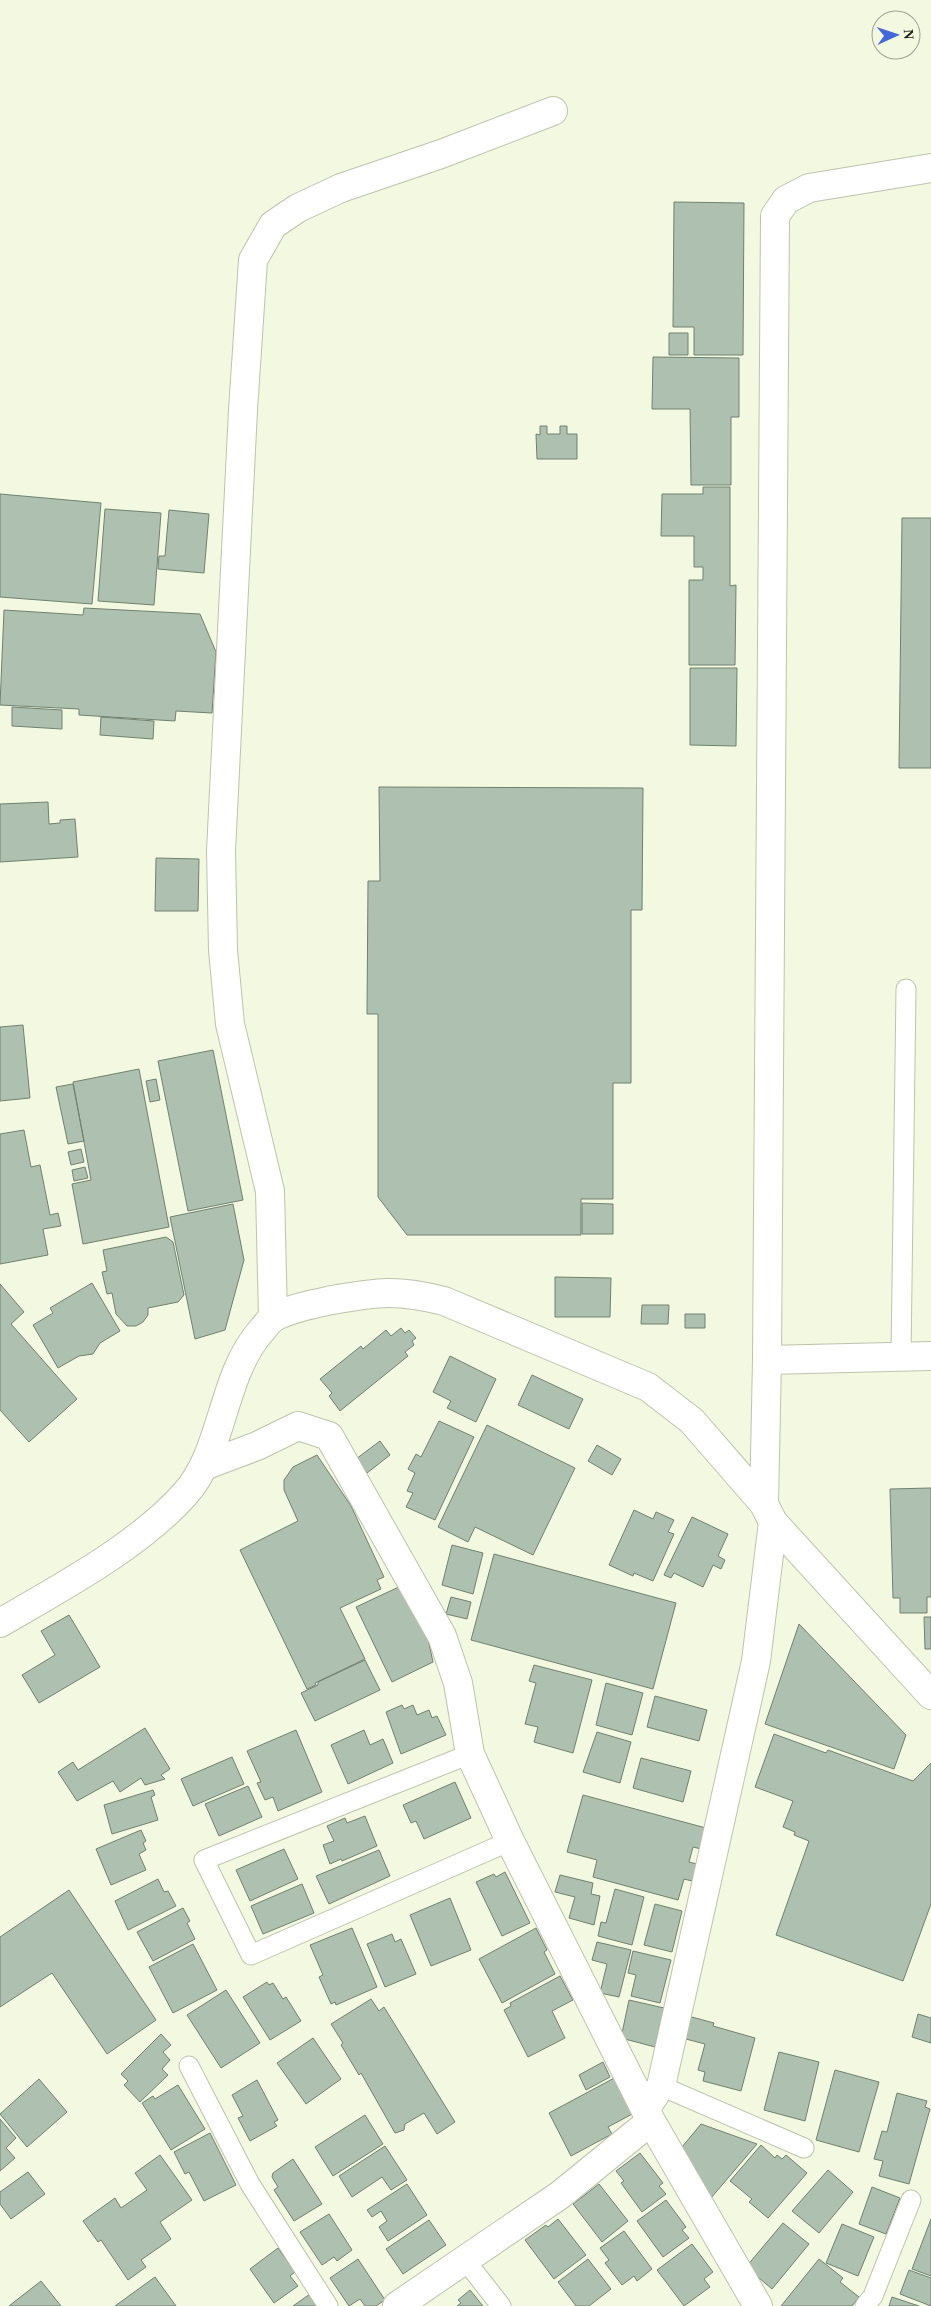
<svg xmlns="http://www.w3.org/2000/svg" width="931" height="2306" viewBox="0 0 931 2306" font-family="Georgia,serif">
<style>
.building{fill:#aec0af;stroke:#708170}
.lines{fill:none;stroke-linecap:round;stroke-linejoin:round}
.lane-casing{stroke:#bfc3ac;stroke-width:21}
.street-casing{stroke:#bfc3ac;stroke-width:30}
.secondary-casing{stroke:#bfc3ac;stroke-width:30}
.lane{stroke:#fff;stroke-width:19}
.street{stroke:#fff;stroke-width:28}
.secondary{stroke:#fff;stroke-width:28}
</style>
<rect width="100%" height="100%" fill="#f3f8e0"/>
<path class="building" d="M674,202L744,203L743,355H694V327H673Z
M669,333H688V355H669Z
M653,357L739,358V417H731V485H691L690,409H652Z
M540,426H547V434H560V426H567V434H577V459H537L536,434L540,435Z
M703,487H730V586L736,585L735,665H689V580H703V567H694V536H661L662,494H703Z
M0,494L101,503L92,604L0,597Z
M105,509L161,513L154,605L98,601Z
M169,510L209,514L204,573L158,569L159,556H165Z
M902,518H931V768H899Z
M84,608L200,614L216,652L212,713L176,711L175,721L79,715V709L0,705L4,610L83,615Z
M690,668H737L736,746L690,745Z
M12,707L62,710V729L12,726Z
M101,717L154,721L153,739L100,735Z
M379,787L643,788L642,910H631V1083H613V1199H581V1235H407L378,1197V1014H367L368,881H380Z
M48,802L49,824L60,823V820L75,819L78,857L0,862V804Z
M156,858L199,859L198,911H155Z
M23,1025L30,1098L0,1101V1027Z
M213,1050L243,1200L188,1211L158,1061Z
M139,1069L169,1227L83,1244L72,1184L91,1180L73,1082Z
M156,1079L160,1100L150,1102L146,1081Z
M73,1084L84,1141L68,1144L56,1087Z
M24,1130L31,1167L40,1165L50,1215L58,1213L61,1226L43,1229L48,1255L0,1264V1134Z
M81,1149L84,1162L71,1165L68,1152Z
M85,1167L88,1178L74,1181L72,1170Z
M582,1203L613,1204V1234H582Z
M233,1204L244,1260L225,1330L195,1339L170,1217Z
M166,1237L173,1242L184,1295L178,1302L148,1308V1315L143,1322L136,1326H127L116,1314L112,1293L107,1294L102,1272L107,1271L103,1250Z
M555,1277L611,1278L610,1317H555Z
M92,1283L120,1331L100,1343L93,1354L79,1356L58,1368L33,1325L53,1313L50,1308Z
M0,1284L24,1312L11,1324L77,1399L29,1442L0,1410Z
M642,1305H669L668,1324H641Z
M685,1314H705V1328H685Z
M401,1328L405,1333L409,1330L416,1338L412,1341L414,1345L405,1352L408,1356L340,1411L329,1396L332,1393L320,1379L361,1346L363,1349L386,1330L391,1336Z
M450,1356L496,1379L476,1422L447,1408L451,1401L433,1392Z
M532,1375L583,1399L569,1429L518,1405Z
M439,1421L474,1437L435,1520L406,1507L413,1493L407,1491L415,1473L408,1469L416,1454L421,1457Z
M487,1425L575,1468L533,1555L475,1527L468,1542L438,1527Z
M380,1441L390,1455L367,1473L356,1459Z
M597,1445L621,1459L612,1475L588,1461Z
M317,1455L351,1506L384,1577L377,1580L381,1589L340,1608L365,1659L315,1683L316,1685L307,1689L240,1550L298,1521L284,1490V1480L293,1467Z
M931,1488V1597H927V1613H900V1598H893L890,1489Z
M634,1510L653,1519L656,1512L674,1520L668,1532L674,1534L653,1581L634,1573L633,1576L609,1565Z
M692,1517L728,1534L718,1556L725,1560L721,1569L713,1565L703,1587L674,1573L671,1578L664,1575Z
M452,1545L483,1553L473,1594L442,1585Z
M494,1554L676,1603L653,1689L471,1640Z
M403,1585L428,1639L433,1662L392,1682L356,1607Z
M451,1597L471,1602L467,1619L446,1614Z
M69,1615L100,1667L39,1703L22,1675L55,1655L41,1631Z
M924,1617H931V1649H925Z
M799,1624L906,1735L894,1769L765,1724Z
M365,1660L380,1690L315,1721L301,1693L318,1685V1682Z
M534,1665L592,1680L573,1753L534,1742L538,1727L525,1724L536,1683L529,1681Z
M606,1683L643,1693L632,1735L596,1725Z
M655,1696L707,1710L699,1741L647,1727Z
M402,1705L404,1709L413,1705L417,1715L429,1710L432,1718L437,1716L446,1735L401,1754L386,1712Z
M145,1728L170,1769L161,1775L165,1779L145,1785L141,1778L120,1792L113,1781L77,1801L58,1772L73,1762L78,1770Z
M296,1730L322,1792L278,1811L273,1797L265,1800L257,1783L261,1782L247,1751Z
M364,1730L370,1745L383,1739L393,1763L348,1784L331,1745Z
M597,1732L631,1742L620,1783L583,1772Z
M774,1734L826,1753L828,1750L913,1781L931,1763V1904L903,1981L776,1935L809,1841L794,1835L795,1832L783,1827L793,1801L755,1787Z
M232,1757L244,1784L193,1806L181,1779Z
M641,1758L691,1771L683,1802L633,1788Z
M455,1782L471,1818L424,1839L416,1821L411,1823L403,1805Z
M248,1786L262,1817L219,1836L205,1804Z
M153,1790L155,1795L151,1797L158,1820L112,1834L104,1805Z
M583,1795L706,1828L701,1849L693,1847L689,1862L697,1864L692,1881L684,1879L678,1900L593,1877L597,1860L567,1852Z
M365,1816L377,1846L342,1861L341,1859L330,1864L323,1845L334,1841L327,1826L345,1818L347,1823Z
M141,1830L146,1841L143,1843L146,1850L139,1854L146,1870L111,1885L96,1849Z
M284,1849L298,1879L250,1901L236,1870Z
M379,1850L390,1876L329,1904L316,1876Z
M505,1872L530,1923L502,1936L476,1882L494,1874L496,1877Z
M560,1875L593,1883L591,1894L600,1896L594,1925L569,1918L575,1897L555,1892Z
M158,1879L164,1892L168,1891L176,1906L128,1930L115,1901Z
M302,1884L314,1913L263,1934L251,1906Z
M615,1889L644,1897L632,1945L598,1936L601,1922L606,1923Z
M69,1890L156,2020L107,2054L52,1973L0,2007V1937Z
M450,1898L471,1950L431,1966L410,1915Z
M655,1904L682,1911L672,1952L644,1945Z
M183,1908L190,1921L187,1923L195,1939L153,1961L137,1932Z
M352,1928L377,1987L336,2005L335,2002L331,2004L319,1977L323,1975L310,1945Z
M536,1928L547,1950L544,1952L555,1974L502,2003L479,1959Z
M392,1934L395,1942L401,1939L416,1974L385,1987L367,1944Z
M597,1942L631,1950L619,1997L600,1993L607,1964L592,1960Z
M193,1944L217,1990L173,2013L149,1967Z
M633,1951L671,1960L660,2003L631,1996L636,1975L628,1973Z
M560,1976L573,2000L552,2011L565,2038L528,2057L504,2010L511,2006L510,2003Z
M267,1982L269,1985L273,1983L283,1999L286,1997L301,2021L270,2040L243,1997Z
M226,1990L260,2043L221,2068L187,2015Z
M371,1999L379,2011L384,2007L455,2122L437,2134L424,2113L405,2124L404,2130L395,2133L361,2073L359,2075L341,2045L343,2043L331,2024Z
M629,2000L664,2008L655,2047L621,2038Z
M918,2014L931,2018V2043L912,2037Z
M688,2016L714,2023L713,2026L755,2038L741,2091L703,2081L705,2072L698,2070L705,2044L682,2038Z
M161,2034L171,2045L163,2052L170,2060L162,2069L168,2075L140,2102L124,2085L128,2081L121,2074Z
M313,2038L341,2079L306,2104L277,2063Z
M779,2052L819,2062L805,2121L764,2110Z
M603,2062L610,2077L586,2090L579,2075Z
M835,2070L879,2082L859,2152L816,2140Z
M618,2076L636,2112L608,2127L612,2134L571,2156L549,2113Z
M39,2079L67,2112L27,2147L0,2114Z
M257,2080L278,2120L274,2122L277,2126L250,2141L238,2118L243,2116L232,2095Z
M178,2085L205,2129L171,2150L142,2103L153,2096L155,2099Z
M897,2093L927,2101L925,2107L930,2109L909,2184L879,2176L883,2161L874,2159L882,2131L887,2132Z
M365,2115L383,2144L333,2176L315,2147Z
M0,2119L16,2138L6,2148L15,2158L0,2171Z
M701,2124L757,2144L711,2198L682,2147Z
M210,2133L236,2185L204,2201L189,2172L185,2174L174,2152Z
M761,2145L775,2158L777,2155L782,2159L786,2155L807,2173L768,2218L749,2202L752,2199L730,2181Z
M385,2146L407,2180L391,2190L382,2177L352,2197L339,2176Z
M640,2153L663,2183L659,2186L666,2194L642,2212L621,2183L624,2181L616,2171Z
M160,2155L192,2200L160,2222L171,2239L141,2260L146,2267L128,2280L101,2240L98,2242L83,2221L115,2198L121,2208L147,2190L135,2173Z
M293,2159L322,2204L294,2221L274,2190L278,2187L272,2177L273,2173Z
M828,2170L853,2192L819,2233L792,2211Z
M28,2172L45,2194L11,2219L0,2204V2192Z
M407,2184L427,2215L388,2241L379,2227L387,2221L381,2211L372,2217L367,2210Z
M599,2184L628,2221L602,2242L573,2204Z
M872,2187L900,2198L886,2234L859,2224Z
M666,2200L686,2227L682,2230L689,2238L663,2257L637,2221Z
M329,2214L352,2250L337,2261L334,2257L322,2265L300,2232Z
M558,2219L586,2255L554,2279L525,2240L546,2225L548,2227Z
M931,2219V2276L912,2269Z
M429,2220L446,2245L403,2274L386,2249Z
M783,2223L809,2244L772,2289L746,2267Z
M842,2224L874,2237L858,2276L826,2263Z
M624,2231L652,2269L637,2281L634,2276L622,2285L605,2263L609,2260L600,2248Z
M692,2244L713,2272L704,2279L710,2287L684,2306L657,2270Z
M278,2248L295,2272L290,2276L298,2286L274,2303L250,2269Z
M358,2259L385,2300L376,2306H365L360,2299L349,2306L330,2278Z
M588,2259L611,2289L589,2306H576L558,2282Z
M819,2259L843,2278L840,2282L859,2297L852,2306H781Z
M909,2270L931,2278V2306L900,2294Z
M155,2277L176,2306H115Z
M41,2281L61,2306H9Z
M470,2290L483,2306H457L461,2303L458,2300Z
M310,2294L318,2306H293Z
M892,2297L919,2306H889Z"/>
<g class="lines">
<g class="lane-casing">
<path id="lane" d="M901,1357L906,989
M470,1754L204,1860L251,1955L510,1841
M189,2066L250,2184L328,2306
M661,2086L804,2148
M465,2260L501,2306
M865,2306L873,2296L911,2200"/>
</g>
<g class="street-casing">
<path id="street" d="M273,1318L270,1191L230,1024L223,950L221,851L243,410L253,260L273,225L298,208L341,188L441,154L553,111
M204,1466L257,1446L298,1426L329,1436L442,1636L458,1683L470,1754L510,1841L651,2121L758,2306
M645,2109L661,2086L756,1661L773,1522
M397,2306L560,2195L651,2121"/>
</g>
<g class="secondary-casing">
<path id="secondary" d="M767,1360L931,1356
M764,1504L767,1360L775,216L786,200L809,188L931,168
M0,1623C60,1588 139,1546 185,1494C224,1451 221,1377 261,1331C265,1327 269,1320 274,1317C292,1308 313,1304 332,1300C378,1292 397,1289 444,1301L648,1387L692,1421L764,1504L773,1522L931,1695"/>
</g>
<use href="#lane" class="lane"/>
<use href="#street" class="street"/>
<use href="#secondary" class="secondary"/>
</g>
<g transform="translate(896 35) rotate(87)"><circle r="24" fill="#f3f8e0" stroke="#9fa291"/>
<path d="M0-4L9 19L0 12L-9 19Z" fill="#4368da"/>
<text y="-8" font-size="14" font-weight="bold" text-anchor="middle" fill="#21221a">N</text>
</g>
</svg>
